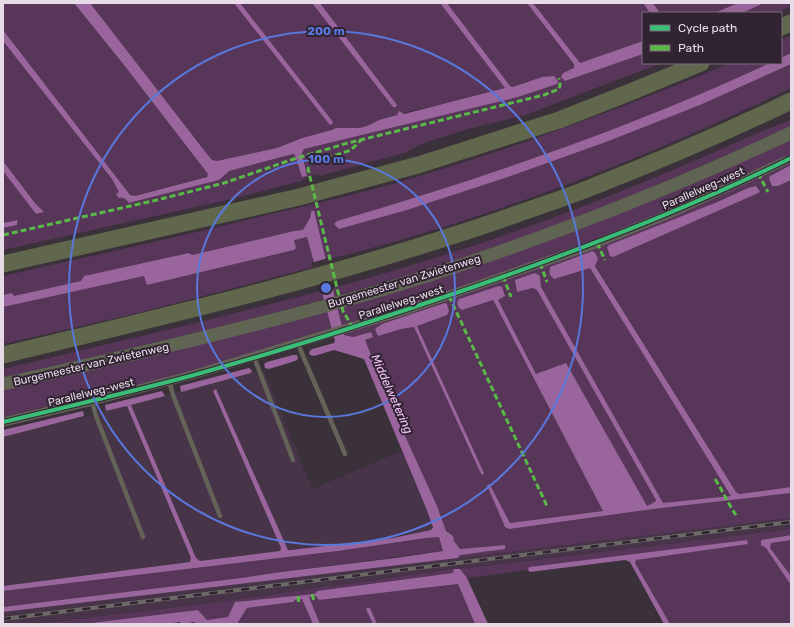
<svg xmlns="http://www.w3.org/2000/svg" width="794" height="627" viewBox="0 0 794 627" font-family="Rubik,sans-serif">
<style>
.built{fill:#473448}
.green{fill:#58365a;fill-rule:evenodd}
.water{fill:#9a659d}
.pier{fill:#3a313a}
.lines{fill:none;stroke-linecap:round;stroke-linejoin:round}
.service{stroke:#636358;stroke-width:4.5}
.minor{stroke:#636358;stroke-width:9}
.secondary{stroke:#606453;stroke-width:13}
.motorway{stroke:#61674c;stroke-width:17}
.rail-casing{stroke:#6b6a65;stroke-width:4}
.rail{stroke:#322333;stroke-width:2.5;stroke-dasharray:8;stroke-linecap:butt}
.quiet{stroke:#58b947;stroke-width:3;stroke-dasharray:6 3;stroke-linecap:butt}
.cycleway-casing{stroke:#322333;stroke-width:6}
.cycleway{stroke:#3abd76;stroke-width:4}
.ring{fill:none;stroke:#5978dc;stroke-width:2}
.labels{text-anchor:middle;stroke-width:4;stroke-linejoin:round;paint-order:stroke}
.street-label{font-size:11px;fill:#e6dbe6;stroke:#322333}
.water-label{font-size:12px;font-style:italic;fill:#f2c3f5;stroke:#322333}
.centre{fill:#5978dc;stroke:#322333;stroke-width:2}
.ring-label{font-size:12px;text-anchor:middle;font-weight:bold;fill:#5978dc;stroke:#322333;stroke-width:4;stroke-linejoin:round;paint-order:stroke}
</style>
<rect width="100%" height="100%" fill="#3a313a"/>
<path class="built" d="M264,371L312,489L402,451L426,508L433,525L431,530L393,538L339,545L291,550H288L227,413L218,395L213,392L281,548L280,551L200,561L196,558L131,405L251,373Z
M127,406L191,559L190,562L3,586V437Z
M791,518V529L460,569L218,602L38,624H3V612Z"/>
<path class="green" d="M3,3H74L124,65L208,174V176L135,196L130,195L3,30Z
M90,3H312L393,107H396L397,105L320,3H440L505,88L465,99L398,114L379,120L367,126L360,129L336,128L332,130L302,138L277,148L217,161L212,160L207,154Z
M447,3H527L574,64V68L563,73L565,81L643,54V63H662L525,115L468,129L424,143L404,153L320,176L319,174L307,177L301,181L232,199L3,250V228L17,225L19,222L18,220L3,223V215L4,212L3,210V171L36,214L42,211L3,161V41L112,179L122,197L132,203L219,180L228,171L293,154L295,155L303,177L307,175L302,153L304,149L518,97L557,84L554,76L542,77L513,87L510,86Z
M533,3H643L650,13H643V41L580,63L578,62Z
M653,3H738L714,13H660Z
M764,3H791V6L777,13H742Z
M791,35V53L781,58V40Z
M730,63H770C630,128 484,178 337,221L334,224L347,227L407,210L508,177L606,142L700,105L791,64V88C642,160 487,220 326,260L314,210L311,212L310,218L303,230L294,231L192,255L189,253L84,276L81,281L14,296L11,293L3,295V276C91,256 179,237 267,215C310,205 353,195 396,183C510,150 620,109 730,63Z
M791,120V127L773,135L624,199L530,235L419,272L335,296L333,288C433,260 533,228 629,188C661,175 692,162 724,148C746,138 768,128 791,120Z
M791,139V165L771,176L778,186L791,180V487L738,494L736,492L595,265L598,258L588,267L590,268L732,496L663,504L541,287V280L515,285L517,292L533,288L537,290L656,500L654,504L647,506L539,373L536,374L498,300L505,296L462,310L493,300L603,511L510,523L490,485L505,527L509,529L653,509L791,493V518L458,558L459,555L475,552H487L504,545L460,549L454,540L453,536L446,531L437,506L396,416L364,340L372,337L371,332L353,337L344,335L337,309ZM756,186L610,256L715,203L748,188ZM417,325L484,473L483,475L481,474L414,327L401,329Z
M307,237L314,267L138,313L3,344V307L145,275L147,285L294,250L295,239Z
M321,291L324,299L241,322L3,378V369L196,323Z
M327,312L332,329L181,374L3,417V390L242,334Z
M791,529V535L775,537L761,540L791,585V624H670L635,563L636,560L747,540L529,567L528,570L467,578L460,569Z
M439,537L443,551L281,572L241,578L3,607V591L338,551L426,538Z
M791,540V576L770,548L771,543Z
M454,569L453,573L317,591L315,594L235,602L228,617L207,620L198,610L83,624H38L218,602Z
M458,584L475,624H377L370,608L366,609L373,624H320L309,597L316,596L319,600Z
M302,599L313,624H237L247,608L292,602L295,600Z"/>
<path class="water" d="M74,3H90L207,154L212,160L217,161L277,148L302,138L332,130L336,128H360L367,126L379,120L397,115L399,111L404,114L505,88L440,3H447L510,86L513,87L542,77L554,76L558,81L557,84L518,97L304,149L302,153L307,176L302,177L295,155L293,154L229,171L219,180L129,203C126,199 124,197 119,198L116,194L119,192L112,179L3,41V30L130,195L135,196L207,177L208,174L124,65Z
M234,3H240L333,122L332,124L330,125Z
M312,3H320L397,105L396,107H393Z
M527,3H533L580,63L643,41V54L565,81L561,77L563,73L574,68V64Z
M643,3H653L660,13H650Z
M738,3H764L742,13H714Z
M791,53V64L700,105L606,142L508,177L407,210L339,229L334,224L337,221C484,178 630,128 770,63H781V58Z
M3,161L35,203L44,212L36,214L3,171Z
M791,165V180L778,186H772L769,178L770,176Z
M756,186L760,192L756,194L613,257L610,256L607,247L609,245L715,203L748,188Z
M314,210L344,335L353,337L371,332L373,337L365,340L396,416L437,506L446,531L453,536L454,541L460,549L505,545V549L460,555L458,558L3,612V607L241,578L281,572L396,558L443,551L439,537L426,538L338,551L3,591V586L190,562L191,558L127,406L106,411L105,405L162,391L165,396L131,405L196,558L200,561L280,551L281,548L213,391L216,389L288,550H291L393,538L431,530L433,527L426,508L364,359L334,350L314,356L310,355L309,352L312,349L334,343L335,341L307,237L295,240L294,241L296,248L294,250L147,285L144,276L3,307V295L12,293L14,296L81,281L84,276L189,253L192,255L294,231L303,230L310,218L311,212Z
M18,220L17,225L3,228V223Z
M593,251L596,254L598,259L595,266L736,492L739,494L791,487V493L653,509L509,529L505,527L487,485L489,484L490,485L510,523L603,511L493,300L462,310L459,308L457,303L459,299L499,286L502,287L505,296L498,300L536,374L566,363L647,506L655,502L656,500L537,290L533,288L517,292L515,280L535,273L540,276L541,287L663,503L731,496L590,268L554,279C549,275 549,273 550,267Z
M445,303L447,304L449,311L447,315L417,326L484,473L483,475L481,474L414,327L401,329L378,336L375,329L382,324Z
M293,355H297L298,359L295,361L269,369L265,368L264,364L267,362Z
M249,368L252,371L251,373L181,392L180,386Z
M83,411L84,416L3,437V430Z
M791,535V540L771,543L770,548L791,576V585L766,548L761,545V540Z
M747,540L748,544L636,560L635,563L670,624H664L630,562L625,560L530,572L528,570L529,567Z
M454,569H460L467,578L488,624H475L458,584L319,600L316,596L309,597L320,624H313L302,599L295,600L293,602L247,608L237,624H197L194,622L188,623V624H181L180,622L166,624H83L198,610L207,620L228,617L235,602L315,594L317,591L453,573Z
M367,608H370L377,624H373L366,609Z"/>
<path class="pier" d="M328,258L335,288L320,293L311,263Z"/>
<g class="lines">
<path class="service" d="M298,344L345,454
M254,357L293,460
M169,381L173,395L220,516
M92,401L96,416L143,537"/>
<path class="minor" d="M3,422L92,401L192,375L401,312L590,246L674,212L785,161"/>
<path class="secondary" d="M3,384C118,358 233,332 347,300C499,257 647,200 791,133"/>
<path class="motorway" d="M781,27L791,23
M3,264L299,197L418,165L559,120L628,93L701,63
M3,355C176,314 349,273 517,214C542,205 568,197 592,187C659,161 726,132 791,101"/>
<g class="rail-casing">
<path id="rail" d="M3,619L791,522"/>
</g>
<use href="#rail" class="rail"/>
<path class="quiet" d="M758,173L768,192
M3,235L157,200L224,183L294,159L348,143L544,95L559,89L560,85L559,78
M597,243L605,260
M540,263L547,282
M503,276L511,297
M449,296L547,506
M353,328L343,311L338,292L308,169L309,166L312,163L351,150L361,140
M715,479C723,491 728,504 736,515
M312,594L314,601
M298,596L299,604"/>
<g class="cycleway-casing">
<path id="cycleway" d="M3,422C67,407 131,392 194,375C299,346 402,312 505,276C602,241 698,204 791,158"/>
</g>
<use href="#cycleway" class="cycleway"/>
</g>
<g class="ring">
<circle cx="326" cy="288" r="129"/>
<circle cx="326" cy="288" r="257"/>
</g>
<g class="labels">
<g class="street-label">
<text transform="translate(703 188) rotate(-24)" y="4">Parallelweg-west</text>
<text transform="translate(404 281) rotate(-17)" y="4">Burgemeester van Zwietenweg</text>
<text transform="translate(401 302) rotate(-18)" y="4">Parallelweg-west</text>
<text transform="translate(91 364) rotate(-13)" y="4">Burgemeester van Zwietenweg</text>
<text transform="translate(91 392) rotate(-14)" y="4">Parallelweg-west</text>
</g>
<g class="water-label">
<text transform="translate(392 394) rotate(66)" y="4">Middelwetering</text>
</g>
</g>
<circle cx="326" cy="288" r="6" class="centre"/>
<g class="ring-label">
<text x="326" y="35">200 m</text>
<text x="326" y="163">100 m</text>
</g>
<rect width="794" height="627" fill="none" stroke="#e6dbe6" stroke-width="8"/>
<rect x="642" y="12" width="140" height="52" fill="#322333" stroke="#7a6d7b"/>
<rect x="650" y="25" width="20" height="6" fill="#3abd76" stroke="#7a6d7b"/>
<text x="678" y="32" font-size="12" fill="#e6dbe6">Cycle path</text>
<rect x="650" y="45" width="20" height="6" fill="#58b947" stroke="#7a6d7b"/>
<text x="678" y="52" font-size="12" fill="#e6dbe6">Path</text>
</svg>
